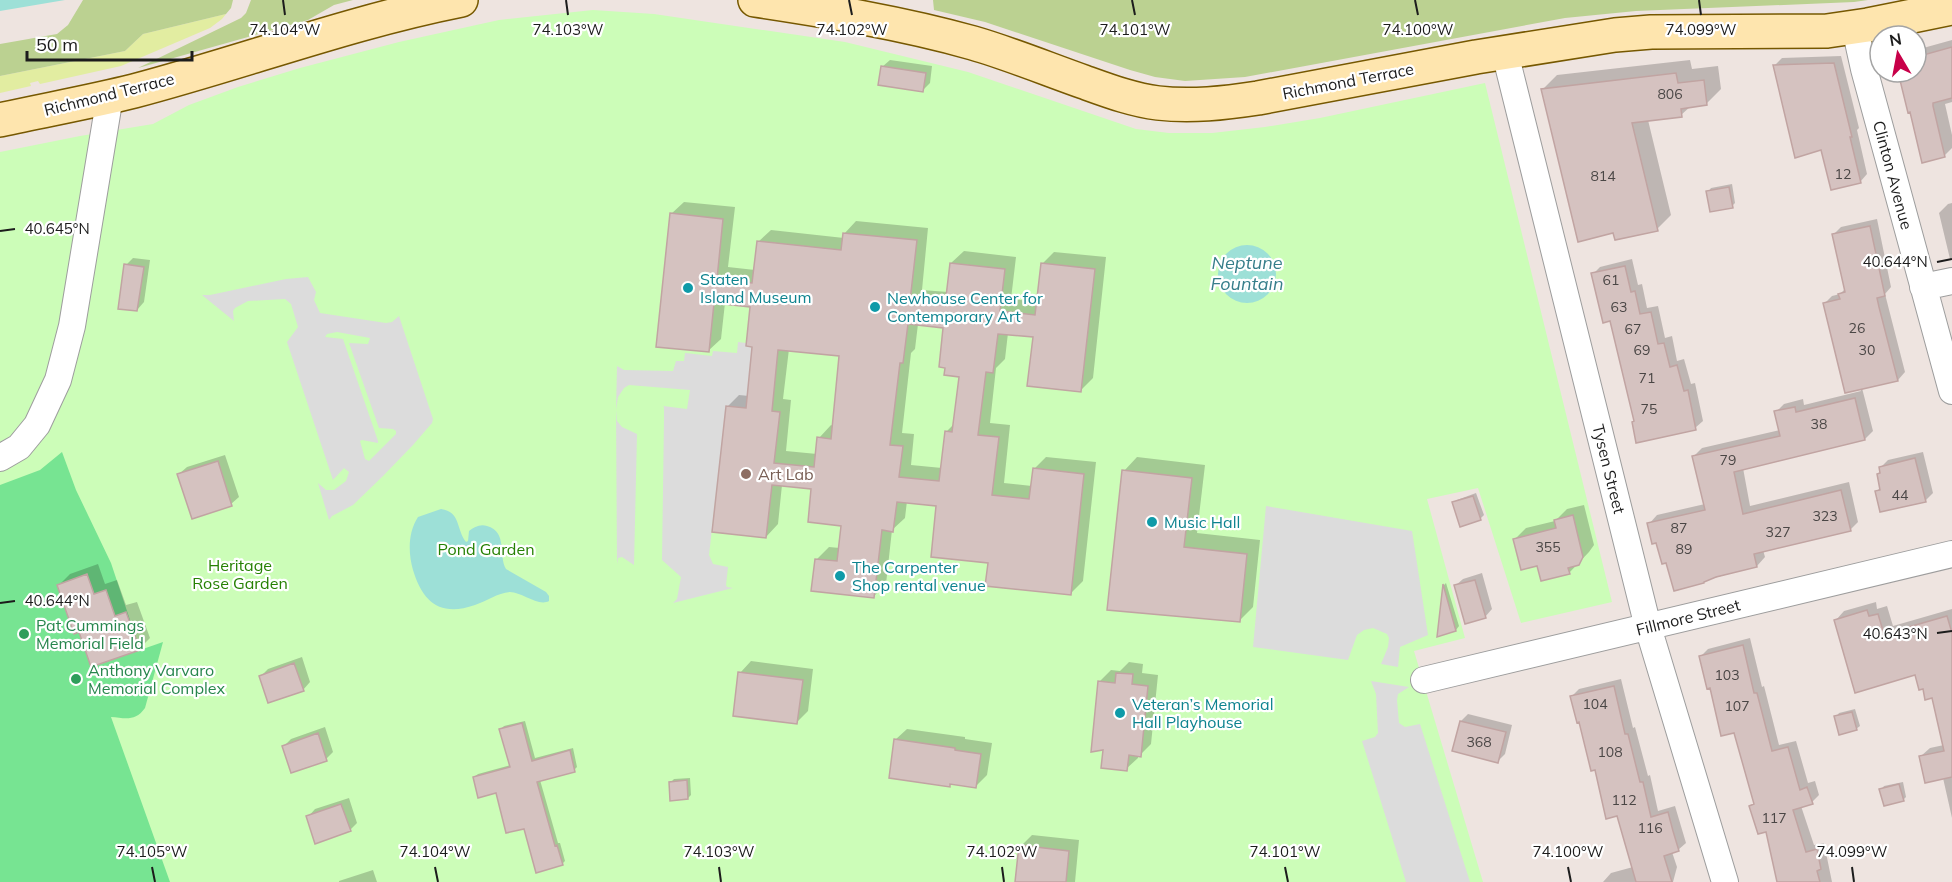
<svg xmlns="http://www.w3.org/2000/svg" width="1952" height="882" viewBox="0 0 1952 882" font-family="Mulish,sans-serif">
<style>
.grass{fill:#e2eda1}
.forest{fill:#bbd191}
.park{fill:#ccfdb8}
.pitch{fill:#77e492}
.parking{fill:#dcdcdc;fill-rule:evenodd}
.water{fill:#9de0d7}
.shadow{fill:#0003;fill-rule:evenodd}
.building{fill:#d5c2c0;stroke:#c1a4a2;stroke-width:1.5;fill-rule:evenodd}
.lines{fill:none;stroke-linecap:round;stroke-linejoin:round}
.street-casing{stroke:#9d9d9d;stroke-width:28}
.secondary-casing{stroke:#765800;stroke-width:36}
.street{stroke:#fff;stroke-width:26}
.secondary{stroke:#fee5ae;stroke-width:33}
.ticks{fill:none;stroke:#1c1c1c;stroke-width:2}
.culture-dot{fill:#0f9aa8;stroke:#fff;stroke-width:2}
.education-dot{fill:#8d6e63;stroke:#fff;stroke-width:2}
.leisure-dot{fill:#2e9e5b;stroke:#fff;stroke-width:2}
.labels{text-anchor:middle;stroke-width:4.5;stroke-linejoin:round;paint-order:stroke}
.number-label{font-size:14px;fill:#4a4645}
.street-label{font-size:16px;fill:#1c1c1c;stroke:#fff}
.culture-label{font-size:16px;fill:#0d838f;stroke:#fff;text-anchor:start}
.education-label{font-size:16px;fill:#785e54;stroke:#fff;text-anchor:start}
.park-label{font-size:16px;fill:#268103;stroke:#fff}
.leisure-label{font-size:16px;fill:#27864d;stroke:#fff;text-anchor:start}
.water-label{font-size:18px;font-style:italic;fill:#367e8a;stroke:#fff}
.ticks-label{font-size:15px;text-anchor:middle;fill:#1c1c1c;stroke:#fff;stroke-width:4.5;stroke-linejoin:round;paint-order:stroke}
</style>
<rect width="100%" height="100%" fill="#eee4e0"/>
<path class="grass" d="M226,14L222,19L210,28L121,66L40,84L38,81L30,83L31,86L0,93V76L125,51L143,34Z"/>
<path class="forest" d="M83,0H233L231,8L226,14L143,34L125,51L0,76V44L57,34L68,25Z
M251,0H353L334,5L308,20L138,68L241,18L246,13Z
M933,0H1868L1854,2L1636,11L1565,18L1245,77L1185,81L1155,77L1130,70L985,22L934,10Z"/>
<path class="park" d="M593,10L654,14L845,42L968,72L1136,129L1169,133H1212L1265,127L1320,118L1485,83L1612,602L1521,623L1478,488L1427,499L1465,638L1414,651L1483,882H0V152L80,136L153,124L189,105L238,87L300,68L399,42L499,20Z"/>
<path class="pitch" d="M62,452L76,490L111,563L140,650L163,642L145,708C135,722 125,718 111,717L170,882H0V485L40,470Z"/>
<path class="parking" d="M308,277L316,292L314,300L320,313L386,323L392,322L399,316L433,419L432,423L413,445L383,476L353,505L332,516L329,520L318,483L326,490H334L346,481L349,472L344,468L333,480L287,342L298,327L291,304L285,299L248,301L235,308L233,311L234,321L202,295H210L286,279ZM337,332L370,338L368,344L349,343L379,428L393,429L396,431V434L369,461L365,459L360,441L362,440L378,443V441L343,339L325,337L327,334Z
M738,342L746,343V346L752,347L746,408L726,407L709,555L713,564L728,567L726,585L727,587L733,588L673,603L677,599L681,577L662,560L664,418V407L663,406L687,409L690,390L629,385L624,388L618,397L616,410L617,421L622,427L637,434L634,565L622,557L618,558L617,564L616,410L617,366L624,370L673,371L676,361H684L685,353L712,356L713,351L737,353Z
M1266,506L1412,531L1428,635L1400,647L1398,667L1381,664L1388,647L1389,638L1387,634L1373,628L1364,630L1357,635L1348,660L1253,647Z
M1371,681L1409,687L1398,694L1397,700L1399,723L1405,727L1420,724L1470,882H1406L1362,741L1375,737L1378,733L1376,694Z"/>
<path class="water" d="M0,0H65L0,11Z
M1218 274a29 29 0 1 1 58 0a29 29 0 1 1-58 0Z
M441,509C461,512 456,529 466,542L468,541L469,531C474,527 480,524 487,526C508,532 498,555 506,569L546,592L549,596V601C538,607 522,592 510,592C497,593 487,601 475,605C441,617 423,603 413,570C408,553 408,532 418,517Z"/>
<path class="shadow" d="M1952,40V102L1945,104L1952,135V148L1944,156L1899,72H1916V50Z
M1841,56L1859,128L1857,130L1867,174L1860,182L1823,149L1775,65L1782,58Z
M890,60L932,66L930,83L923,90L882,67Z
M1690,60L1692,69L1718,66L1721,89L1706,104L1691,106L1681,115L1648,120L1671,215L1657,229L1543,89L1557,75Z
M1732,184L1735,203L1732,206L1708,192L1711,188Z
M684,202L735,207L728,267L755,270L758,242L771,230L844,238V234L856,221L928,228L922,290L948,292L951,263L964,251L1016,257L1011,299L1038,302L1042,264L1054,252L1106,257L1093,378L1081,390L1034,336L1008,333L1005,359L996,368L990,423L1010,425L1004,483L1032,486L1034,469L1046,457L1096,462L1083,581L1071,593L990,562L938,504L907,501L905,518L892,530L886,584L873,597L816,560L829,547L840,548L843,525L813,488L782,485L778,524L766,537L727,407L739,395L749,396L754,346L752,306L725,303L721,339L708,351L671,214ZM918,324L945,326L960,375L955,423L946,432L942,468L911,465L914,434L902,433L911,353L915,349ZM789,349L841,355L833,426L831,425L819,438L817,454L786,451L791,400L783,399Z
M1952,203V258L1950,259L1939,213L1948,204Z
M1877,219L1891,287L1885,294L1905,372L1898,380L1862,388L1873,431L1865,439L1743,468L1750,506L1849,482L1858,522L1850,530L1763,550L1765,557L1757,566L1675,589L1667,561L1649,524L1657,515L1705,504L1694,456L1702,448L1780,430L1776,412L1784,404L1803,399L1804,405L1861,391L1824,304L1832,296L1840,294L1845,289L1833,235L1841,227Z
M133,258L150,260L144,302L137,310L126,265Z
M1632,259L1638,285L1642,284L1647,308L1658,306L1665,338L1672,336L1677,361L1684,359L1691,384L1695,383L1703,421L1695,428L1635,420L1611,320L1593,274L1600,267Z
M1923,452L1933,493L1925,501L1877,491L1881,487L1878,474L1882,471L1881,467L1888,460Z
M225,455L239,497L231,504L179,474L187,467Z
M1137,457L1205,465L1197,533L1260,540L1253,607L1239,621L1124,471Z
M1476,493L1484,515L1480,519L1454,503L1457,500Z
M1584,505L1594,545L1589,552L1569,573L1538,564L1515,539L1526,528L1555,521L1567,509Z
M98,564L105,584L117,580L126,605L137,602L150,638L139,649L59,585L70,574Z
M1482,573L1492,609L1485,617L1455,586L1463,579Z
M1446,583L1459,626L1456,630L1438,635L1444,585Z
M1876,602L1877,609L1887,606L1893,626L1952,609V818L1943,778L1921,756L1930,748L1944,745L1933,696L1924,687L1916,674L1836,620L1844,611Z
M1750,638L1762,687L1764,686L1779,745L1796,741L1808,783L1815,781L1819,795L1812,802L1801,806L1814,845L1824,843L1832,882H1778L1767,830L1751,806L1755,802L1736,731L1711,686L1701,656L1708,649Z
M302,657L310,682L303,690L261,676L268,669Z
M751,661L813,669L808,711L797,722L740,673Z
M1129,662L1143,664L1142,673L1158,675L1151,744L1140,755H1138V758L1126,769L1105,748L1099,682L1111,670L1120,671Z
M1621,679L1633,728L1635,727L1648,776L1650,775L1658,811L1675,806L1686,843L1678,850L1672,852L1677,867L1673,882H1603L1611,873L1633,867L1618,814L1596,769L1572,696L1579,689Z
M1855,709L1860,726L1856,729L1836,717L1839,713Z
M1468,714L1512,725L1505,754L1497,762L1461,721Z
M525,721L535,758L573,748L577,767L574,770L540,780L558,843H560L565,861L562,864L525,827L497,791L474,777L478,774L511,765L501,729L504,726Z
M325,727L333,752L326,759L284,746L291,739Z
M907,729L965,737V739L992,743L987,775L976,786L952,782L949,785L895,740Z
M690,778L691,795L688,798L671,782L674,779Z
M1903,782L1906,797L1903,800L1881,790L1884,786Z
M349,798L357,823L350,830L308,817L315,809Z
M1032,835L1079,840L1075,882H1017L1021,846Z
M373,870L377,882H339V881Z"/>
<path class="building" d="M1952,47V98L1933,103V106L1945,157L1922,163L1910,112L1908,113L1898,72H1916V57Z
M1834,63L1852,137H1850L1861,183L1831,190L1821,150L1795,158L1773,65Z
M881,66L926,73L923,92L878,85Z
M1676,73L1678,83L1704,80L1707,105L1681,109L1682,117L1632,123L1658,231L1615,240L1613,233L1578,242L1541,89Z
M1729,187L1733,208L1710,212L1706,191Z
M670,213L723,219L717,279L752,283L757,241L841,250L843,233L917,240L910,301L945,305L950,263L1005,269L1000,311L1035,315L1041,263L1095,269L1081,392L1027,386L1033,337L998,334L993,373L986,372L978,435L999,437L992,495L1029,499L1033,468L1084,474L1071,595L985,586L988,563L931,557L936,506L897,502L893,532L882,530L874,598L811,591L815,559L837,561L841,526L808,522L811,489L772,485L766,538L712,532L726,406L746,408L752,347L746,346L750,307L714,303L709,352L656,347ZM908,324L943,328L939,367L945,368L944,375L959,377L952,432L945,431L939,481L899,477L903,446L890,445L900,363H903ZM778,350L839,356L831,439L817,437L814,467L774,463L780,412L772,411Z
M1870,226L1885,296L1877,298L1879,307L1898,381L1845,393L1823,303L1840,299L1838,294L1845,292L1832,234Z
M124,264L144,267L137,311L118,309Z
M1625,266L1631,292L1635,291L1640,314L1651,312L1658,344L1664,343L1670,367L1677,365L1684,391L1688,390L1696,430L1636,443L1632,422L1634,421L1610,321L1603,323L1591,273Z
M1855,398L1865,440L1734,472L1743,514L1841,490L1851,531L1754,554L1757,567L1716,577L1704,582V583L1674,591L1666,563L1662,564L1656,543L1652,544L1647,523L1705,510L1692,456L1780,436L1774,411L1795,407L1796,412Z
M1915,458L1926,502L1880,512L1875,491L1880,490L1877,474L1880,473L1879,467Z
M218,461L232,506L192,519L177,474Z
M1122,470L1192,478L1184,547L1247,554L1240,622L1107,610Z
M1473,496L1481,520L1460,527L1452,502Z
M1573,515L1583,557L1579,565L1568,568L1570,574L1541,581L1537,566L1521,570L1513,539L1556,528L1554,520Z
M87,574L94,594L106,590L115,616L126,612L140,650L91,667L79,632L74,634L57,585Z
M1475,580L1486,618L1465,624L1454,585Z
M1443,584L1456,631L1437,637Z
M1867,610L1869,616L1878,614L1884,634L1947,616L1952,633V777L1925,783L1919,756L1944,751L1932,698L1925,700L1923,689L1919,690L1915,675L1855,693L1834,620Z
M1743,645L1754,693H1757L1772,751L1788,747L1800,790L1807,787L1813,804L1793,810L1806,852L1817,849L1821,869L1817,871L1820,882H1777L1766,832L1758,834L1749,806L1754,804L1734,733L1721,736L1710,688L1707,689L1699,656Z
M294,663L304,691L268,703L259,676Z
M738,672L803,680L797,724L733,716Z
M1116,673L1133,674L1132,684L1148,686L1141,757L1129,755L1127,771L1101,768L1103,750L1091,752L1098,681L1115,683Z
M1614,686L1625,734H1628L1640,782H1643L1651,817L1668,812L1673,831L1679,851L1664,856L1672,882H1636L1617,816L1606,819L1595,770L1591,771L1579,722L1577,723L1570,696Z
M1852,712L1857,730L1839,735L1834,716Z
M1460,721L1506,732L1498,763L1452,751Z
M522,723L532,761L570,750L575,772L537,782L555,846L557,845L563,865L536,873L524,829L506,833L496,793L478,798L473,777L510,767L499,729Z
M318,733L327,761L291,773L282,746Z
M894,739L955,748V750L981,754L976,788L950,784V787L889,778Z
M687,780L688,799L670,801L669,782Z
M1899,784L1904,801L1884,806L1879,789Z
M341,804L351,831L315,844L306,816Z
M1019,845L1069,851L1066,882H1015Z"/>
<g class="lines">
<g class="street-casing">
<path id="street" d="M1855,28L1864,69L1952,391
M1505,53L1648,627L1725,882
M1923,287L1952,281
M0,458L19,447L37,425L58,380L72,326L110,96
M1424,680L1952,554"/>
</g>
<g class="secondary-casing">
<path id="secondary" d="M755,0C828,11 902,23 973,43C1011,54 1047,69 1084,82C1109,91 1133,100 1158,103C1191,107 1225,103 1258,98L1476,57L1615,35L1651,32L1827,31L1868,25L1952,8
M0,120C45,110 90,102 134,91C244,62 350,22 461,0"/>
</g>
<use href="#street" class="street"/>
<use href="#secondary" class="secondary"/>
</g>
<path class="ticks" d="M283,0L285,15M566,0L568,15M849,0L852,15M1132,0L1135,15M1415,0L1418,15M1699,0L1701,15M0,231L15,229M1937,262L1952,259M0,603L15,601M1937,633L1952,631M152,867L155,882M435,867L438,882M719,867L721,882M1002,867L1004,882M1285,867L1288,882M1568,867L1571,882M1852,867L1854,882"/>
<g class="culture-dot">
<circle cx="688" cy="288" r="6"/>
<circle cx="875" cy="307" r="6"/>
<circle cx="1152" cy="522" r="6"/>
<circle cx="840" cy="576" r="6"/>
<circle cx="1120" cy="713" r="6"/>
</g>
<circle class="education-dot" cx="746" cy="474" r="6"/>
<g class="leisure-dot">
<circle cx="24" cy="634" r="6"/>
<circle cx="76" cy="679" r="6"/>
</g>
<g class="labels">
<g class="number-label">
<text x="1670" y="99">806</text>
<text x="1843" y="179">12</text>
<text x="1603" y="181">814</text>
<text x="1611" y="285">61</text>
<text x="1619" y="312">63</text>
<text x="1857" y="333">26</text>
<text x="1633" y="334">67</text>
<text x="1642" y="355">69</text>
<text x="1867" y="355">30</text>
<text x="1647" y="383">71</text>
<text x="1649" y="414">75</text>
<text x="1819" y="429">38</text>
<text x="1728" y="465">79</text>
<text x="1900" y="500">44</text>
<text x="1825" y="521">323</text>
<text x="1679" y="533">87</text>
<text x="1778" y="537">327</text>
<text x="1548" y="552">355</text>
<text x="1684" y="554">89</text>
<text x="1727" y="680">103</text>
<text x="1595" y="709">104</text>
<text x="1737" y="711">107</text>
<text x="1479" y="747">368</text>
<text x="1610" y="757">108</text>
<text x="1624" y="805">112</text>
<text x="1774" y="823">117</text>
<text x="1650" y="833">116</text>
</g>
<g class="street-label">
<text transform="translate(1348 81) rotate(-11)" y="6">Richmond Terrace</text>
<text transform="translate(109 94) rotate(-14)" y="6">Richmond Terrace</text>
<text transform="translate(1893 175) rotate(75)" y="6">Clinton Avenue</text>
<text transform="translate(1609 469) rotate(76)" y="6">Tysen Street</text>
<text transform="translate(1688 617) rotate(-14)" y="6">Fillmore Street</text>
</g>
<g class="culture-label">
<text x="700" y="285">Staten<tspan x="700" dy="18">Island Museum</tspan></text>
<text x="887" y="304">Newhouse Center for<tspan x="887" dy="18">Contemporary Art</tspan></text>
<text x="1164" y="528">Music Hall</text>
<text x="852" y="573">The Carpenter<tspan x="852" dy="18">Shop rental venue</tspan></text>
<text x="1132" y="710">Veteran’s Memorial<tspan x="1132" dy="18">Hall Playhouse</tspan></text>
</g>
<g class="education-label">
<text x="758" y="480">Art Lab</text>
</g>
<g class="park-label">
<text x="486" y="555">Pond Garden</text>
<text x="240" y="571">Heritage<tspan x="240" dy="18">Rose Garden</tspan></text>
</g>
<g class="leisure-label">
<text x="36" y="631">Pat Cummings<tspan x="36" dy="18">Memorial Field</tspan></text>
<text x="88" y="676">Anthony Varvaro<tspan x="88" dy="18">Memorial Complex</tspan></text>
</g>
<g class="water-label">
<text x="1247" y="269">Neptune<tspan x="1247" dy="21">Fountain</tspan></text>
</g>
</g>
<g class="ticks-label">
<text x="285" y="35">74.104°W</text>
<text x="568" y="35">74.103°W</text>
<text x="852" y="35">74.102°W</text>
<text x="1135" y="35">74.101°W</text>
<text x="1418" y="35">74.100°W</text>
<text x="1701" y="35">74.099°W</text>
<text x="57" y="234">40.645°N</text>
<text x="1895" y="267">40.644°N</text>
<text x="57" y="606">40.644°N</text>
<text x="1895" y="639">40.643°N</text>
<text x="152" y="857">74.105°W</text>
<text x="435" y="857">74.104°W</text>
<text x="719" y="857">74.103°W</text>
<text x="1002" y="857">74.102°W</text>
<text x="1285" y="857">74.101°W</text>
<text x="1568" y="857">74.100°W</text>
<text x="1852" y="857">74.099°W</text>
</g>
<g transform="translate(1898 54) rotate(350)"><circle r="28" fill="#ffffff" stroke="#a4a4a4" stroke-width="1.5"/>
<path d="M0-4.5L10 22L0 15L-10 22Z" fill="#c80049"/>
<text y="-9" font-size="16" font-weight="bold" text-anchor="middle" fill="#1c1c1c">N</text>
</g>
<path d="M27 51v9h165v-9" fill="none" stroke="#1c1c1c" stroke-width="3"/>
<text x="36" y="51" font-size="18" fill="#1c1c1c" stroke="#ffffff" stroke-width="4.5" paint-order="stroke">50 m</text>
</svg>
